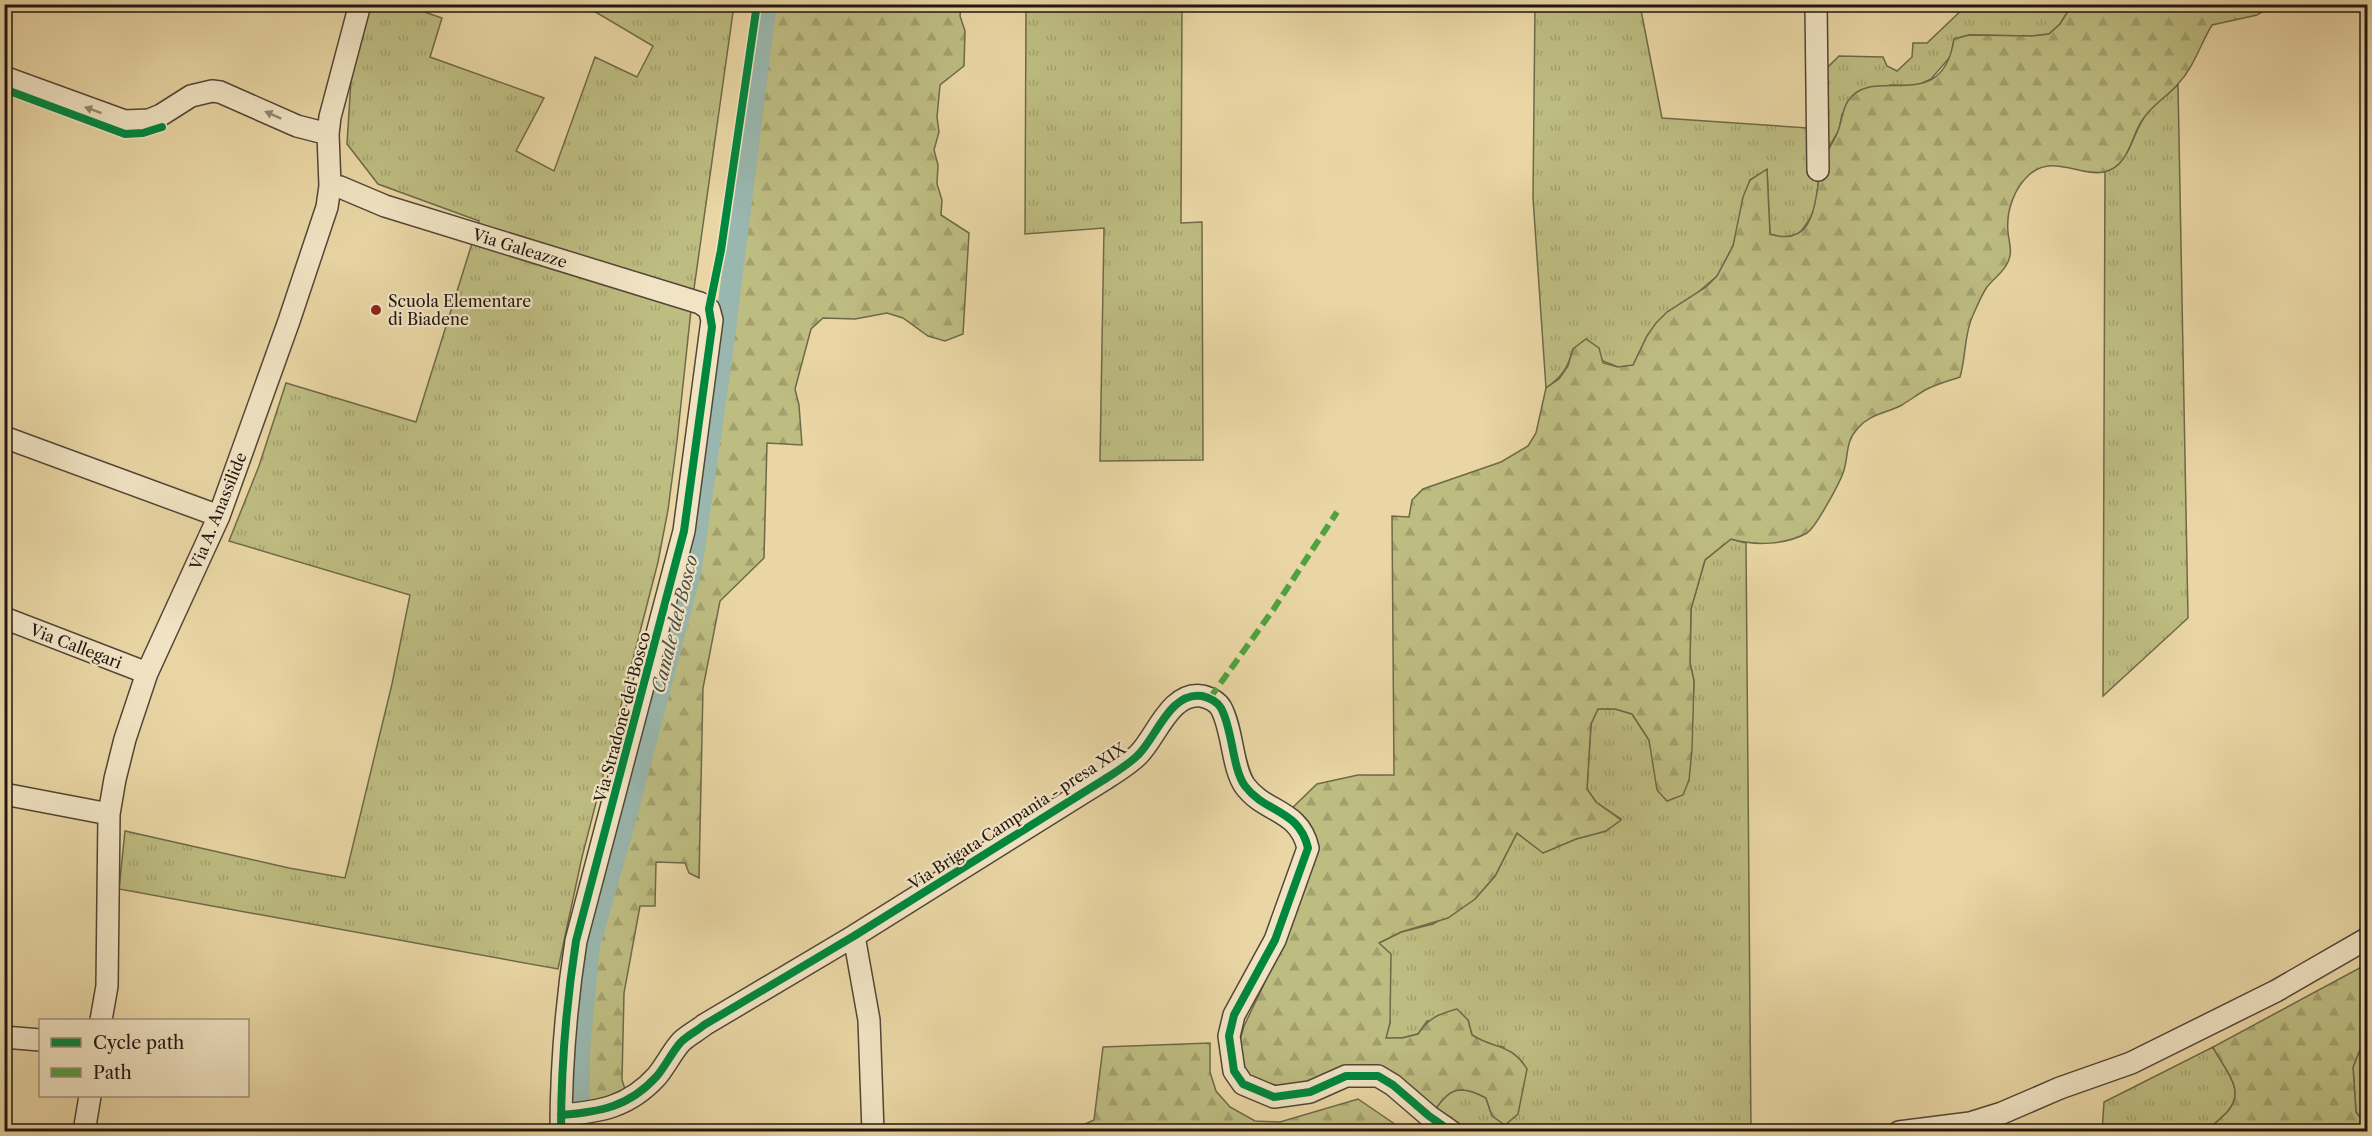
<svg xmlns="http://www.w3.org/2000/svg" width="2372" height="1136" viewBox="0 0 2372 1136" font-family="'Libre Caslon Text',serif">
<style>
.grass{fill:url(#grass-tufts);stroke:#6f6949;stroke-width:1.5}
.forest{fill:url(#forest-firs);stroke:#6f6949;stroke-width:1.5}
.lines{fill:none;stroke-linecap:round;stroke-linejoin:round}
.canal{stroke:#99b7ae;stroke-width:21}
.minor-casing{stroke:#534636;stroke-width:24}
.minor{stroke:#f1e4c4;stroke-width:21}
.quiet{stroke:#50a13f;stroke-width:6;stroke-dasharray:12 6;stroke-linecap:butt}
.cycleway-casing{stroke:#f1e4c4;stroke-width:11}
.cycleway{stroke:#00873e;stroke-width:8}
.oneway{fill:#938773}
.poi-dot{fill:#8f2418;stroke:#f1e4c4;stroke-width:2}
.labels{text-anchor:middle;stroke-width:4.5;stroke-linejoin:round;paint-order:stroke}
.street-label{font-size:16px;fill:#211611;stroke:#f1e4c4}
.poi-label{font-size:16px;fill:#211611;stroke:#f1e4c4;text-anchor:start}
.water-label{font-size:18px;font-style:italic;fill:#4b4e48;stroke:#f1e4c4}
</style>
<defs>
<pattern id="grass-tufts" width="24" height="20" patternUnits="userSpaceOnUse" patternTransform="scale(1.5)"><rect width="24" height="20" fill="#bdbc81"/><path d="M3 7l-1-3M5 7V3M7 7l1-3M15 17l-1-3M17 17v-4M19 17l1-3" fill="none" stroke="#a2a16e"/></pattern>
<pattern id="forest-firs" width="22" height="20" patternUnits="userSpaceOnUse" patternTransform="scale(1.5)"><rect width="22" height="20" fill="#bdbc81"/><path d="M5 1l3.5 6h-7zM16 11l3.5 6h-7z" fill="#a2a16e"/></pattern>
</defs>
<rect width="100%" height="100%" fill="#e9d6a4"/>
<filter id="stains"><feTurbulence type="fractalNoise" baseFrequency=".00333" numOctaves="4"/><feColorMatrix values="0 0 0 0 .2 0 0 0 0 .09 0 0 0 0 .02 0 0 0 .5 -.17"/></filter>
<radialGradient id="worn" r=".72"><stop offset=".6" stop-color="#630" stop-opacity="0"/><stop offset="1" stop-color="#630" stop-opacity=".3"/></radialGradient>
<path class="grass" d="M370,5H404L442,18L430,57L544,98L516,151L554,171L595,57L637,77L653,46L592,10L595,5H734L691,310L677,441L668,510L658,562L582,857L558,969L119,889L125,831L289,868L345,878L392,684L410,595L229,541L259,466L286,383L416,422L479,221L378,184L347,144L351,80Z
M1026,5H1182L1181,223L1202,222L1203,460L1100,461L1104,228L1025,234Z
M1535,5H1640L1662,118L1808,128L1825,70L1839,56L1883,57L1887,66L1897,71L1912,57L1913,43H1927L1967,5H2072L2060,24L2049,34L2032,36L1969,35L1954,39L1951,56L1931,79L1916,86L1890,85L1842,114L1839,130L1823,157L1819,175L1816,205L1809,220L1800,233L1785,239L1770,234L1767,170L1750,180L1733,246L1717,276L1647,336L1633,366L1618,367L1573,349C1568,368 1562,377 1546,388L1533,198Z
M2178,85L2188,618L2103,696L2105,172C2132,157 2128,146 2142,121C2148,109 2167,93 2178,85Z
M1731,539L1746,543L1751,1131H1462L1431,1116C1447,1089 1458,1082 1486,1098L1492,1116L1504,1047L1487,1044L1472,1035L1468,1020L1427,1021L1418,1034L1402,1038H1385L1390,1023L1379,943L1401,932L1433,924L1475,899L1495,876L1517,833L1543,853L1576,839L1606,831L1621,819L1596,802L1587,789L1591,724L1598,709H1615L1632,714L1649,740L1653,758L1689,780L1694,681L1690,663L1691,609L1705,560Z
M2213,1047C2223,1068 2247,1089 2228,1111C2221,1119 2214,1123 2208,1131L2102,1132L2104,1102Z
M2367,1049V1124H2365L2356,1112L2353,1067L2359,1052Z
M770,1125V1131H731V1128Z"/>
<path class="forest" d="M764,5H961L960,16L965,31L964,66L940,85L937,117L939,132L934,150L938,165L937,184L942,200L941,215L969,233L963,334L945,341L928,336L903,318L887,313L855,319L823,318L811,329L795,389L799,405L802,445L767,443L764,558L720,601L703,688L699,878L689,873L685,863L656,862L655,906H640L624,993L622,1080L625,1089L615,1098L573,1112L574,1076L584,982L610,864L686,569L696,515L706,445L720,313Z
M2072,5H2273L2257,15L2212,25C2200,45 2194,67 2178,84C2168,96 2152,105 2143,119C2130,137 2130,166 2104,172C2081,177 2053,154 2030,174C2014,188 2006,211 2008,232C2009,244 2013,250 2008,262C2003,273 1994,278 1987,287C1982,294 1977,306 1973,315C1964,334 1966,357 1960,377C1948,381 1936,384 1925,390C1917,395 1910,400 1902,405C1887,413 1870,414 1858,428C1845,442 1849,453 1844,470C1841,481 1816,527 1807,533C1785,545 1755,546 1731,539L1705,560L1691,609L1690,663L1694,681L1692,750L1689,780L1683,795L1667,801L1657,790L1649,740L1632,714L1615,709H1598L1591,724L1587,789L1596,802L1621,820L1606,831L1576,839L1543,853L1517,833L1495,876L1475,899L1448,918L1401,932L1379,943L1391,954L1390,1023L1386,1038H1402L1418,1034C1429,1018 1438,1014 1457,1009L1468,1020L1472,1035C1496,1050 1511,1043 1527,1069L1518,1114L1505,1125L1492,1116L1486,1098C1458,1082 1447,1090 1431,1116L1382,1079L1264,1093L1239,1067V1044L1244,1026L1276,959L1309,856L1285,815L1317,784L1358,775H1394L1392,516L1409,517L1412,500L1423,489L1501,462L1528,446L1536,433L1546,388L1559,379L1568,366L1573,349L1586,339L1599,348L1603,363L1618,367L1633,365L1647,336L1656,323L1667,312L1706,287L1717,276L1733,246L1743,197L1750,180L1767,169L1770,234C1819,249 1814,194 1822,164C1825,152 1834,143 1838,131C1842,121 1842,110 1848,101C1872,63 1942,118 1954,39L1969,35L2032,36L2049,34L2060,24Z
M2367,964V1049L2359,1052L2353,1067L2356,1112L2365,1124H2367V1131H2208C2214,1123 2221,1119 2228,1111C2247,1089 2223,1068 2213,1047Z
M1210,1043V1072L1216,1091L1230,1107L1255,1121L1280,1122L1358,1099L1405,1131H1070L1094,1120L1103,1047Z"/>
<g class="lines">
<path class="canal" d="M578,1132L580,1043L589,948L626,818L691,571L722,356L766,4"/>
<g class="minor-casing">
<path id="minor" d="M1816,4L1818,170
M4,77L125,121L149,120L161,115L191,96L212,91L220,92L297,126L328,134
M330,186L340,187L385,206L700,303L709,309L712,320L684,531L576,941C566,1005 561,1067 561,1132
M4,437L219,516
M4,618L147,673
M4,794L109,814
M854,936L869,1020L873,1132
M101,1020L107,986L109,814L115,779L125,739L147,673L219,516L289,321L327,207L330,186L328,134L330,117L360,4
M4,1037L40,1040
M561,1115C600,1112 629,1107 657,1076C666,1065 672,1052 681,1042C688,1035 697,1031 704,1025L854,936L1105,779C1116,772 1129,764 1138,755C1156,738 1170,691 1202,696C1210,698 1217,701 1221,708C1233,730 1232,768 1245,786C1265,813 1299,809 1308,848L1275,940L1234,1015L1229,1036L1234,1071L1243,1084L1274,1097L1310,1092L1346,1076H1378L1393,1085L1429,1116L1452,1132
M84,1132L90,1096
M1899,1132L1970,1123L2002,1113L2060,1088L2131,1063L2276,991L2368,938"/>
</g>
<use href="#minor" class="minor"/>
<path class="quiet" d="M1210,698L1273,610L1337,512"/>
<g class="cycleway-casing">
<path id="cycleway" d="M4,89L125,134L143,133L162,127
M561,1115C600,1112 629,1107 657,1076C666,1065 672,1052 681,1042C688,1035 697,1031 704,1025L854,936L1105,779C1116,772 1129,764 1138,755C1156,738 1170,691 1202,696C1210,698 1217,701 1221,708C1233,730 1232,768 1245,786C1265,813 1299,809 1308,848L1275,940L1234,1015L1229,1036L1234,1071L1243,1084L1274,1097L1310,1092L1346,1076H1378L1393,1085L1429,1116L1452,1132
M561,1132C561,1067 566,1005 576,941L684,531L712,327L709,309L721,250L757,4"/>
</g>
<use href="#cycleway" class="cycleway"/>
</g>
<defs><path id="oneway-solid" d="M-6-.8H1V-3.2L6.5 0L1 3.2V.8H-6Z" transform="scale(1.5)"/></defs>
<g class="oneway">
<use href="#oneway-solid" transform="translate(93 110) rotate(-160)"/>
<use href="#oneway-solid" transform="translate(273 115) rotate(-156)"/>
</g>
<circle class="poi-dot" cx="376" cy="310" r="6"/>
<g class="labels">
<g class="street-label">
<text transform="translate(520 248) rotate(17)" y="6">Via Galeazze</text>
<text transform="translate(218 511) rotate(-68)" y="6">Via A. Anassilide</text>
<text transform="translate(76 646) rotate(21)" y="6">Via Callegari</text>
<text transform="translate(622 717) rotate(-75)" y="6">Via Stradone del Bosco</text>
<text transform="translate(1017 816) rotate(-33)" y="6">Via Brigata Campania - presa XIX</text>
</g>
<g class="poi-label">
<text x="388" y="307">Scuola Elementare<tspan x="388" dy="18">di Biadene</tspan></text>
</g>
<g class="water-label">
<text transform="translate(675 624) rotate(-76)" y="6">Canale del Bosco</text>
</g>
</g>
<rect width="2372" height="1136" fill="none" stroke="#e9d6a4" stroke-width="24"/>
<rect x="6" y="6" width="2360" height="1124" fill="none" stroke="#211611" stroke-width="3"/>
<rect x="12" y="12" width="2348" height="1112" fill="none" stroke="#211611" stroke-width="1.5"/>
<rect x="39" y="1019" width="210" height="78" fill="#f1e4c4" stroke="#9e927c" stroke-width="1.5"/>
<rect x="51" y="1038" width="30" height="9" fill="#00873e" stroke="#9e927c" stroke-width="1.5"/>
<text x="93" y="1049" font-size="18" fill="#211611">Cycle path</text>
<rect x="51" y="1068" width="30" height="9" fill="#50a13f" stroke="#9e927c" stroke-width="1.5"/>
<text x="93" y="1079" font-size="18" fill="#211611">Path</text>
<rect width="100%" height="100%" filter="url(#stains)"/>
<rect width="100%" height="100%" fill="url(#worn)"/>
</svg>
